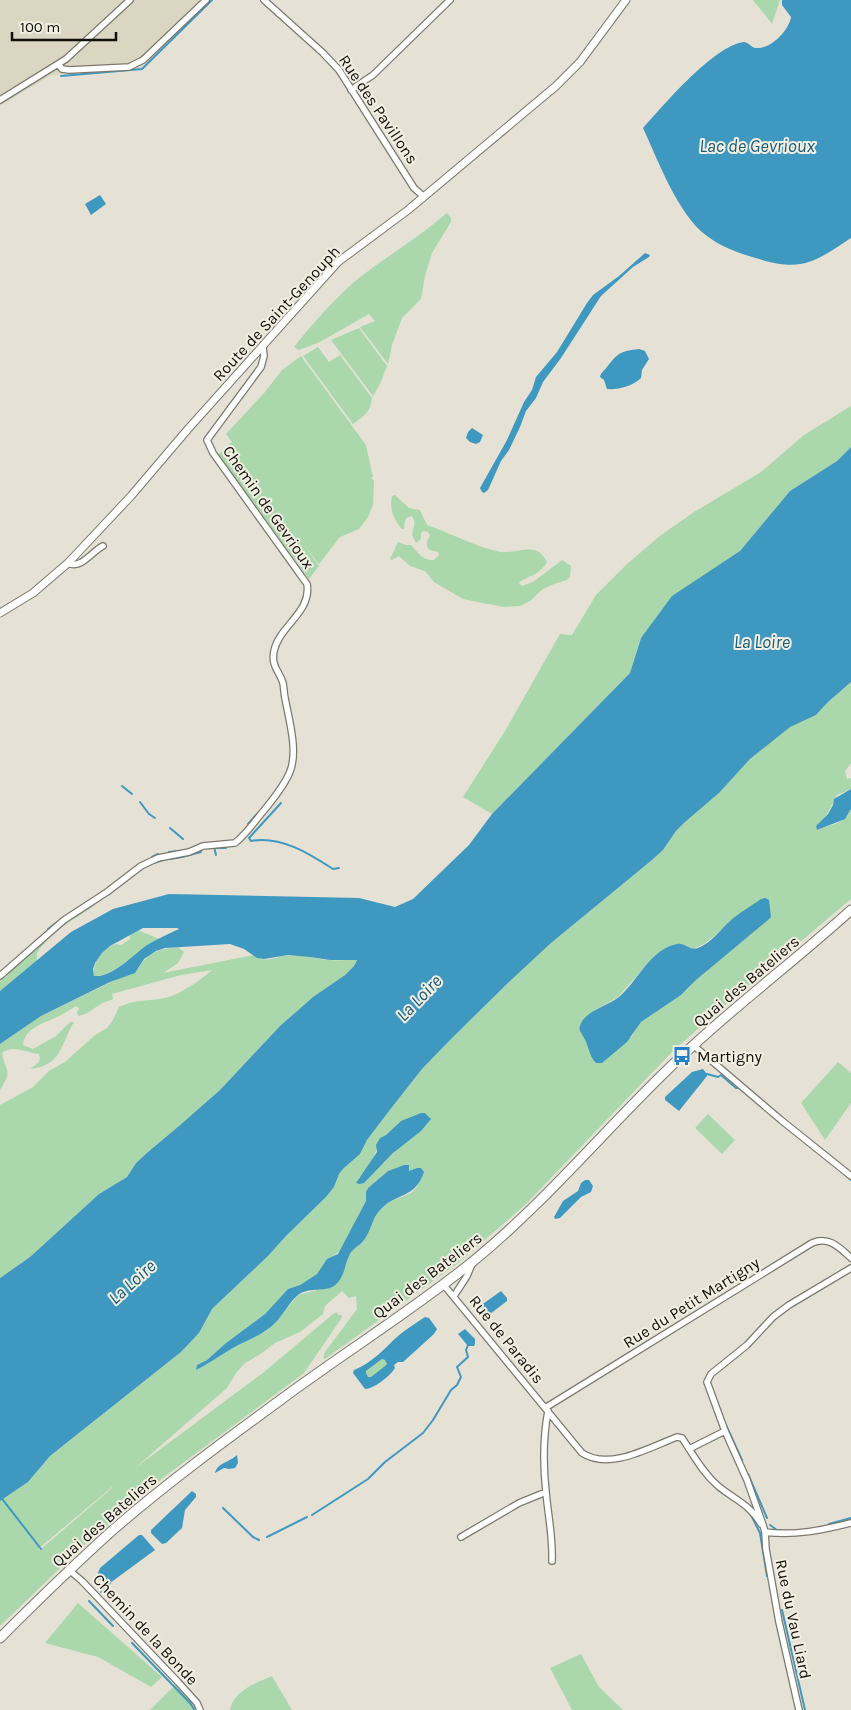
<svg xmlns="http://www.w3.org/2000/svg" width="851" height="1710" viewBox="0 0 851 1710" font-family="Karla,sans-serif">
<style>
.built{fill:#dad6c2}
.green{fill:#aad8ac;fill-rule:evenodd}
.water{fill:#3f98c0;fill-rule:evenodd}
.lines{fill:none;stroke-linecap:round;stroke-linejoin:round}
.stream{stroke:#3f98c0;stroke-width:2}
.minor-casing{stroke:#7b796d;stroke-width:8}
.tertiary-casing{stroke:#7b796d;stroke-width:9}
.primary-casing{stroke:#7b796d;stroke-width:11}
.minor{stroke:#fff;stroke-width:5.5}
.tertiary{stroke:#fff;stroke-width:7}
.primary{stroke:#fff;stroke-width:9}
.labels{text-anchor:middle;stroke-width:4;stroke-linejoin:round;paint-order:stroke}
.street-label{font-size:16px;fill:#100f0a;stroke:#f2efe2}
.poi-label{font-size:16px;fill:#100f0a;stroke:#f2efe2;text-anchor:start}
.water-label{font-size:18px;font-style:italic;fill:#155a76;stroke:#f2efe2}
</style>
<rect width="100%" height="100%" fill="#e5e2d5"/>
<path class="built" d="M0,0H213L139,69L52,75L0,106Z"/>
<path class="green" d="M753,0H780L772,24Z
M447,213L451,218V222L432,253L425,276L421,299L402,318L392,345L388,364L360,327L375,321L369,314L320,342L299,350L294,347C312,324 337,296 360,277C389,255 419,237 447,213Z
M359,328L387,366L380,384L373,396L331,340Z
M318,347L329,362L340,355L372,398C370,413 365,415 353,424L303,356Z
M301,356L366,445L373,477L371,478L374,481L373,505L368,517L359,529L340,537L319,564L306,548L319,566L309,579L218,455L232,442L226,434L265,392L282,370Z
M851,406V447L837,461L790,491L740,551L641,637L630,673L492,814L463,797L505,731L560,634L572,635L596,595L627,564L661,535L694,512L761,472L804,435Z
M395,495L409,508L420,510L427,525C450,533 478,548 501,552C518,554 537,540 547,562C542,572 531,576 521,581L519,583L522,586L533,582L562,560L571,566L570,577L567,580L554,584L543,589L530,601L520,606L503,607L463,599L434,582L425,571L410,566L399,556L392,560L390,559L398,542L406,545H411C419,553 421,560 434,560L439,555L438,552L429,550C425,544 427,541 430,535L428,532L423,531L421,534V539L416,543L412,535C413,528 417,523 412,516L408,517L405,520L404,529H402C394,521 389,508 392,496Z
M851,682V763L845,771L847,779L851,778V789L837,795L827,814L816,828L818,830C832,824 845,824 851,809V899L711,1017L671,1053L525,1205L458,1263L325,1359L323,1358L325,1352L357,1309L356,1296L349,1298L342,1291L325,1306L323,1314L300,1332L275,1343L259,1355L245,1363L236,1373L227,1388L135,1468L264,1372L333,1314L337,1312L338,1315H342L341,1319L304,1373L164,1477L84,1545L0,1626V1501L28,1482L50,1456L181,1352L199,1333L212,1309L268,1256L286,1236L326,1197L334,1187L339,1174L344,1168L360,1154L367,1140L389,1111L422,1069L452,1038L509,982L551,943L652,860L663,850L676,831L685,822L719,793L750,759L790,726L816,715L828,702ZM739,915L728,952L696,980L687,990L641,1022L635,1030L632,1037L589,1052L587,1042L579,1029L595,1010L618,997L655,955L677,944H682L691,949C711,945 722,925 739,915ZM401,1121L421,1131L399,1147L384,1163L356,1180C369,1169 376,1154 380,1138L386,1135ZM404,1165H409L408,1172L417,1168L422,1177L416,1188L411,1193L390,1202L377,1212L363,1242L353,1249L349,1255L346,1264L321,1289L298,1295L275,1323L265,1332L232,1348L204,1366L197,1365L207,1360L226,1343L265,1314L288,1289L300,1285L317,1274L322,1268L324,1263L341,1250L366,1201V1192L368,1188L388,1171ZM112,1488L41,1549L37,1550L112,1487Z
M100,899C94,908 87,910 79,916C63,925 47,938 37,953V961L0,991V981L7,976L10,971L56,929Z
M138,930L159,939C142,948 111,978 94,976C92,962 102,950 115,944L121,945L130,939V935Z
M178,947L184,952L178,963L163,973L254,955C262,963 274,958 283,956C299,953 314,959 330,960C339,961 348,960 357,959L354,966L345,975L313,997L280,1026L220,1090L179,1126L148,1152L136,1163L127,1177L99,1194L30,1257L0,1278V1105L33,1087L49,1071L65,1062L95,1035L107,1028L113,1020L119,1007C139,998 150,1002 169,997C182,993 202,979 212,970L181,975L112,994L113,998L112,1000C98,1002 91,1014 79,1016L77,1013L79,1008L76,1006C69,1010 62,1015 55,1018C42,1024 25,1028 23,1045L33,1049L56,1036L70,1022H74C61,1043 62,1066 30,1069L39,1062L40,1058L39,1054C26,1053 13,1044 2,1053C6,1073 13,1070 0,1090V1044L41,1016L138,969C148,952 159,949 178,947Z
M838,1062L851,1073V1103L825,1140L801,1103Z
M708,1114L735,1140L722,1154L695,1128Z
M382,1359L385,1360L387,1364L386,1366L371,1377H368L365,1373L366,1371Z
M78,1603L162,1677L151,1687L98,1657L45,1643Z
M581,1654L599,1687L623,1710H572L550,1668Z
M272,1676L292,1710H230C233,1691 256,1683 272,1676Z
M175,1685L194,1705L195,1710H150Z"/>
<path class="water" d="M782,0H851V238C810,265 801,272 752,257C736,252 720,246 707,236C678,215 658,160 643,128C665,104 713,46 744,42C750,43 752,49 758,48C772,48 789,30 791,17L782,5Z
M100,195L106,204L91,215L85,204Z
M645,253L650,255L649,257L633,267L601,296L561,358L543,382L536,398L526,411L520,427L509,450L501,461L488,490L484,493L482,492L480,488L507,440L524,402L532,390L536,377L557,352L587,303L593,295L619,276Z
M639,349L645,351L649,359L642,370L641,378C633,386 618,390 607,389L604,380L600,377C601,372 604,371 607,367C618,353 620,351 639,349Z
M472,428L483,435L480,442L476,444L470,442L466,438L468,432Z
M851,447V682L828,702L816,715L790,727L750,759L719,793L685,822L676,831L663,850L652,860L551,943L509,982L452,1038L422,1069L389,1111L367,1140L360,1154L344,1168L339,1174L334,1187L326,1197L286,1236L268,1256L212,1309L199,1333L181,1352L50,1456L28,1482L0,1501V1278L30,1257L99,1194L127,1177L136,1163L148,1152L179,1126L220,1090L280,1026L313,997L345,975L354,966L357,960H330L310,957L288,955L264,959L257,958L244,949L230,944L165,948L156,951L144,959L135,973L110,982L41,1016L0,1044V991L71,932L113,909L169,894L359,898L395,907L413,899L469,845L492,814L630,673L641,638L672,596L740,551L790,491L837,461ZM143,928H177L179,929C168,934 157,939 147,945C133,955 112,978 94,976L93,969L95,963L102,953L110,946Z
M851,789V809L845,819L817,830L816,826L828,814L833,805L834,799Z
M765,898L769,900L771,917L768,920L696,980L681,995L641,1022L627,1042L602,1063H596C588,1055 589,1045 583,1036C581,1032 578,1030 580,1026C584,1011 608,1006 619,997C638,981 650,949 677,944C685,942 689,951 698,948C711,943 720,930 730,921C739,913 751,906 761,899Z
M703,1069L707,1074V1076L679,1111L665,1100V1097L692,1072Z
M421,1113H425L431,1119L421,1131L393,1153L364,1183L359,1184L356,1183L377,1152L376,1145L380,1138L386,1135L401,1121Z
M404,1165H409V1171L417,1168H421L424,1172C415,1199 397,1192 380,1210C372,1218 371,1231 364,1240C360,1246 352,1248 349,1256C345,1264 345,1273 339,1281C329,1295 312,1285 298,1295C290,1301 282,1317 274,1324C262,1336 246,1340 231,1349C219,1356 208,1364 196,1370L197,1365L207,1360L226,1343L265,1314L288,1289L300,1285L317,1274L327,1259L338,1254L366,1201V1192L368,1188L388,1171Z
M585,1180H589L593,1186L591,1192L581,1197L560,1218L555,1219L554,1217L563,1201L578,1191L581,1183Z
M501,1291L507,1298V1301L490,1314H486L480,1306Z
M425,1317L429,1318L437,1329L434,1334L403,1362H398L394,1365L395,1368C390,1376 374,1389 365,1389L353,1373L354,1370C372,1363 385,1348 398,1336C406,1329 416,1323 425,1317ZM382,1359L385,1360L387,1364L385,1366L371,1377H368L366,1373V1371Z
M465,1329L475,1339V1344L474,1346H468L458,1334Z
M237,1455L238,1463L235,1468L229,1469L224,1468L215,1473C217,1463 230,1462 237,1455Z
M192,1491L196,1494V1497L185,1510L182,1528L166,1543L162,1544L151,1533V1530Z
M139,1535H142L155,1550L110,1583C103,1584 99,1581 98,1573L100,1568Z"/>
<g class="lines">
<path class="stream" d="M61,76L142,69L212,0
M122,786L132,794
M140,802L149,814L155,818
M281,803L249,838L251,841C280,835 310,854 333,869L339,868
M248,824L257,814
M170,828L183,839
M212,848L214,847L216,855
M216,848H226
M169,852L178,851
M152,857L158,854
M170,859L182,857L201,852
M154,863L166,859
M48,929L56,923
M707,1074L718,1077L721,1075L736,1088H739L744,1092
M843,1173L851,1180
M725,1423L742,1460
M748,1474L767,1518
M718,1490L727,1496
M0,1496L41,1549
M223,1508L253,1537L259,1540
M312,1515L368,1479L385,1462L423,1433L433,1420L451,1390L457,1385L461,1377L457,1367L468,1357L466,1350L468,1345
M751,1515L760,1533L767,1576
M829,1524L851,1518
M770,1525L777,1530L784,1531
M267,1537L307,1517
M101,1592L110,1583
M89,1601L113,1626
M782,1610L805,1710
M132,1643L190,1703L194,1709"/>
<g class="minor-casing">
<path id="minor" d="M264,0L323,53L339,70L414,188L423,196
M59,65L62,69L69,70L129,67L143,60L206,0
M351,90L373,75L450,0
M0,100L66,59L130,0
M68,563C81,570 92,551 103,546
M0,976L64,920L107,892L141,866L158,858L189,852L203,846L235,843C245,835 253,824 261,814C271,802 282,789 289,774C299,753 289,720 285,698C284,694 284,688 283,683C279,670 271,667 274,651C279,626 312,612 307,584L213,453L207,440L261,367L264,356L263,347
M693,1045L781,1120L851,1176
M443,1284L582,1453C610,1471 650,1447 677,1437L682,1438C693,1454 702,1472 717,1485C733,1499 750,1504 761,1524
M454,1296L467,1276L472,1264
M545,1408L812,1243C829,1236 839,1247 851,1258
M548,1411C543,1438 543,1465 546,1492C548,1515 553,1537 552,1561
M689,1449L725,1431
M765,1532C795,1536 823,1530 851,1523
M461,1537L519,1503L546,1492
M69,1570L82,1581L178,1682L197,1703L200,1710
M799,1710L779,1622L766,1549L765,1532L763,1525L747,1480L725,1431L707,1382L711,1374L747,1345L773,1317L789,1305L851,1268"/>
</g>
<g class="tertiary-casing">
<path id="tertiary" d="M0,613L33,593L68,563L131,496L188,429L338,262L408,210L556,86L580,62L626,0"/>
</g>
<g class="primary-casing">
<path id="primary" d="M0,1638C37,1601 75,1564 114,1529C167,1483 223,1442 279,1401C342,1354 410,1312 471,1263C540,1207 597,1139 660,1077C720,1017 788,967 851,910"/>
</g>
<use href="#minor" class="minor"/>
<use href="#tertiary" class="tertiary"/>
<use href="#primary" class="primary"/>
</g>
<defs>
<g id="bus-bare" transform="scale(1.5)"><path d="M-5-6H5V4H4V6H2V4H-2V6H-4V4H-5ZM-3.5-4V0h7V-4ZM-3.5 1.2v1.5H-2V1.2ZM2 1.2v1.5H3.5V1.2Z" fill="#2380cd" stroke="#f2efe2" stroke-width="2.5" paint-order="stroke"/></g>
</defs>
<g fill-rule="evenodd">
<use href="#bus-bare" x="682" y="1056"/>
</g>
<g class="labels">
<g class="street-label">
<text transform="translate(379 109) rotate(56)" y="6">Rue des Pavillons</text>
<text transform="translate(276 313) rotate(-47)" y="6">Route de Saint-Genouph</text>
<text transform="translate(269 507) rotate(55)" y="6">Chemin de Gevrioux</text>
<text transform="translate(746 981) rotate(-40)" y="6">Quai des Bateliers</text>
<text transform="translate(427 1275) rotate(-37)" y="6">Quai des Bateliers</text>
<text transform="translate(691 1302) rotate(-32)" y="6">Rue du Petit Martigny</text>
<text transform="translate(507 1339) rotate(51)" y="6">Rue de Paradis</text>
<text transform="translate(104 1520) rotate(-41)" y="6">Quai des Bateliers</text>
<text transform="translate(794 1619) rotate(78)" y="6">Rue du Vau Liard</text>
<text transform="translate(146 1629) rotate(47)" y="6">Chemin de la Bonde</text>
</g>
<g class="poi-label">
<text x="697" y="1062">Martigny</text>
</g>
<g class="water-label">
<text x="757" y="152">Lac de Gevrioux</text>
<text x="762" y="648">La Loire</text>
<text transform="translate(419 998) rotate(-46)" y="6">La Loire</text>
<text transform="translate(132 1282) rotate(-42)" y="6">La Loire</text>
</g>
</g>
<path d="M12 32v8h104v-8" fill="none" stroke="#100f0a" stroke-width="2.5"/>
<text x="20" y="32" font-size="15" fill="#100f0a" stroke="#f2efe2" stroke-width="4" paint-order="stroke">100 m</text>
</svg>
